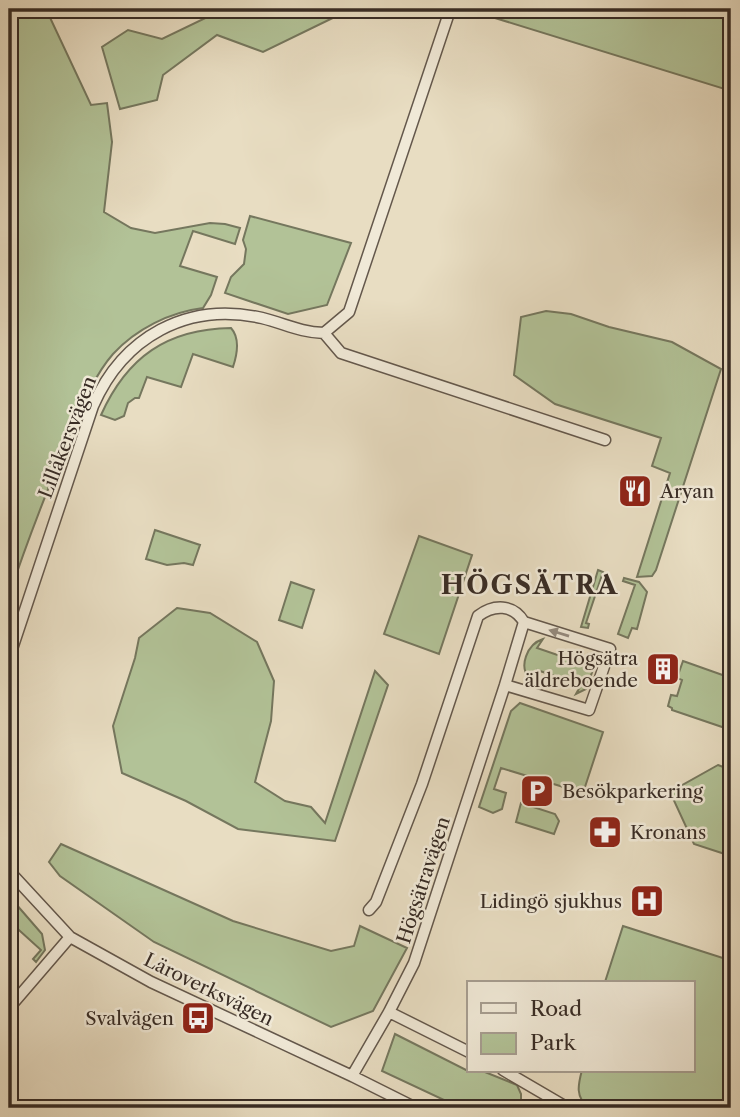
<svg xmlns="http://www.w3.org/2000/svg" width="740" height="1117" viewBox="0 0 740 1117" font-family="'Libre Caslon Text',serif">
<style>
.green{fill:#b2c297;stroke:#75775e;stroke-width:2}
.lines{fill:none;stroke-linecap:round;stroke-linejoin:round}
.minor-casing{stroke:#64584c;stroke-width:13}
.minor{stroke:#f0e9d7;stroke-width:10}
.oneway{fill:#948a7e}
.labels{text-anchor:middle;stroke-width:5;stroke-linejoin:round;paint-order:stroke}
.street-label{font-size:19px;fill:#382c25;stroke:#f0e9d7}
.poi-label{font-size:19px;fill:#382c25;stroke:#f0e9d7;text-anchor:start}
.district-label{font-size:26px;font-weight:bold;letter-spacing:2px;fill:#382c25;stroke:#f0e9d7}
</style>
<rect width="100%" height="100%" fill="#e8ddc2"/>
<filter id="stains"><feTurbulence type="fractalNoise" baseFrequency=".00286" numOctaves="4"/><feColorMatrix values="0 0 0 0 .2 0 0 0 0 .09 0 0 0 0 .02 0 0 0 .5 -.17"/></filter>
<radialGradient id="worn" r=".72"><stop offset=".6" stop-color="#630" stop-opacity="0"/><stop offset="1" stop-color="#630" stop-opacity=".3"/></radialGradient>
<path class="green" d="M9,9H46L91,105L107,103L112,142L104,212L131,228L155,233L210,223L225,224L240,228L235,244L193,231L180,266L217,277L211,295L203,308C170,312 136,329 113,354C93,377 82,407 70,435C48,488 27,541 9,596Z
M224,9H331L345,12L263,52L217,35L163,75L157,100L120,109L102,47L128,30L162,39Z
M466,9H731V91Z
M250,216L351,243L327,305L288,314L225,293L231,277L244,264L246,249L243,240Z
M546,311L571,314L609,327L672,342L721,369L656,570L652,576L637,577L670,473L652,466L661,438L555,404L514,375L521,317Z
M231,328C240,338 237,355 233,367L193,354L181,387L147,377L139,398H135L128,403L124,416L115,420L101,415C127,357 167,329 231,328Z
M155,530L200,545L193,565L184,563L167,565L146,559Z
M419,536L472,555L439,654L384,634Z
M598,570L603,572L586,623L589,624L588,628L581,627Z
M624,578L639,582L647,592L637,629L632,628L628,638L618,634L635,585L623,581Z
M291,582L314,590L302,628L279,620Z
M177,608L210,613L257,642L274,681L271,721L255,782L285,801L311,807L325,823L375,671L388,685L335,841L238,829L186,801L122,773L113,726L135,658L139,638Z
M543,639L537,648L581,663L588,654L591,656L594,667L586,689L576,694L581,685L537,670L530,679C518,667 527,644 543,639Z
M683,661L731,678V730L672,710V708L668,706L671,695L677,696L682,680L677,678Z
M520,703L603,732L583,793L501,768L494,789L506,793L502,809L493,813L479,807L511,711Z
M718,765L731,770V856L694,844L670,792Z
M521,803L555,814L559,821L554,834L516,822Z
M61,844L233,921L331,951L354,946L360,926L407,948L373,1011L331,1027L154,942L60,876L49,862Z
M9,896L42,934L45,950L36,962L33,959L41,950L9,921Z
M623,926L729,960L731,955V1108H589C575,1097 578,1085 582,1070H693V982H605Z
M395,1034L466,1070H480L517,1085L521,1094V1103L530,1108H461L382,1071Z"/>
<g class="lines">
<g class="minor-casing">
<path id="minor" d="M324,333L341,353L605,440
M9,658L93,406C123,337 187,301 262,318C286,324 299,332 324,333L349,312L448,16
M9,871L70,937L151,982L352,1076L416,1108
M369,910L376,902L422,784L478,616C494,604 513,604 524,622
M9,1008L70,937
M389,1012L469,1052
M503,1070L568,1108
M352,1076L389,1012L414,963L505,685L524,622L610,649L589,710L505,685"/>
</g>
<use href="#minor" class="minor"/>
</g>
<defs><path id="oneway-solid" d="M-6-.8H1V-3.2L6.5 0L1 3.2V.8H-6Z" transform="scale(1.75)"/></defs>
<use class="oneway" href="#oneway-solid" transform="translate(559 633) rotate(-163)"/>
<defs>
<g id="restaurant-square" transform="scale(1.75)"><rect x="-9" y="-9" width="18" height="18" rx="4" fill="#8f2418" stroke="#f0e9d7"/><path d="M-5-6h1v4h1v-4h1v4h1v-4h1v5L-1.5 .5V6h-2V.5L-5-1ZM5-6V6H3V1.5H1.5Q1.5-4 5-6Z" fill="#fff"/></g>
<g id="building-square" transform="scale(1.75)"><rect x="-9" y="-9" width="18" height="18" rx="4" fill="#8f2418" stroke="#f0e9d7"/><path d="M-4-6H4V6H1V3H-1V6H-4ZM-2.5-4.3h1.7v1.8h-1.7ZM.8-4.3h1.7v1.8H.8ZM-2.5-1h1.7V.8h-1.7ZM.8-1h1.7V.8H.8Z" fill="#fff"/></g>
<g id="parking-square" transform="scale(1.75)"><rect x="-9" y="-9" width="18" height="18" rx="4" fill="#8f2418" stroke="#f0e9d7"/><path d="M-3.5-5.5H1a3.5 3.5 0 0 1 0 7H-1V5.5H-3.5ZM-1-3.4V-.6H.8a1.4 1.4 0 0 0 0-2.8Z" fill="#fff"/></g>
<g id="pharmacy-square" transform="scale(1.75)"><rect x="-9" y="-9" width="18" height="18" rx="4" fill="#8f2418" stroke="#f0e9d7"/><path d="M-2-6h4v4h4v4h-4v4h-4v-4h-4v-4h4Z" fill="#fff"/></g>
<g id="hospital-square" transform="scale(1.75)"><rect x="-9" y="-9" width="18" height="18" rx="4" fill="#8f2418" stroke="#f0e9d7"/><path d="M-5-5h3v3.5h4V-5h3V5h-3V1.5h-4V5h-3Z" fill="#fff"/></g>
<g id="bus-square" transform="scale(1.75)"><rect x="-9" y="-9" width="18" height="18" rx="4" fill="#8f2418" stroke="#f0e9d7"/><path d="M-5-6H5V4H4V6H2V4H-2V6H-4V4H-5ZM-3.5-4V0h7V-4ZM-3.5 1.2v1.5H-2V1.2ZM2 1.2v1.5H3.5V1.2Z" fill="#fff"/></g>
</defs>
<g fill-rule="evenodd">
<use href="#restaurant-square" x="635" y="491"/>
<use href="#building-square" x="663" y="669"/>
<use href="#parking-square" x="537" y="791"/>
<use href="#pharmacy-square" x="605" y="832"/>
<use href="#hospital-square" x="647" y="901"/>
<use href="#bus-square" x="198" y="1018"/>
</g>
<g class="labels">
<g class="street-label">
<text transform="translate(67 437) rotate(-69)" y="7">Lillåkersvägen</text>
<text transform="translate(423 880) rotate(-72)" y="7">Högsätravägen</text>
<text transform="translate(209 989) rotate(26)" y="7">Läroverksvägen</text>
</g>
<g class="poi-label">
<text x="660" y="498">Aryan</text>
<text x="638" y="665" text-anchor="end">Högsätra<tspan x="638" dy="22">äldreboende</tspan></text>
<text x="562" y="798">Besökparkering</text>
<text x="630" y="839">Kronans</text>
<text x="622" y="908" text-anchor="end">Lidingö sjukhus</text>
<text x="174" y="1025" text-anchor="end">Svalvägen</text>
</g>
<g class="district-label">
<text x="530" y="594">HÖGSÄTRA</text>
</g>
</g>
<rect width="740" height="1117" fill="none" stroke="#e8ddc2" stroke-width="35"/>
<rect x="10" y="10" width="719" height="1096" fill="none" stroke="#382c25" stroke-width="3.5"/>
<rect x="18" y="18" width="705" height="1082" fill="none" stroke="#382c25" stroke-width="2"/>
<rect x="467" y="981" width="228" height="91" fill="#f0e9d7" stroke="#a69d90" stroke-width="2"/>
<rect x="481" y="1003" width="35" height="10" fill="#f0e9d7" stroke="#a69d90" stroke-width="2"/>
<text x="530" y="1016" font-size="21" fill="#382c25">Road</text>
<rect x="481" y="1033" width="35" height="21" fill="#b2c297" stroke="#a69d90" stroke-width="2"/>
<text x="530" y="1050" font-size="21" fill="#382c25">Park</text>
<rect width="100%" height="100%" filter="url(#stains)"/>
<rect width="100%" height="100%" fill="url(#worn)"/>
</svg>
